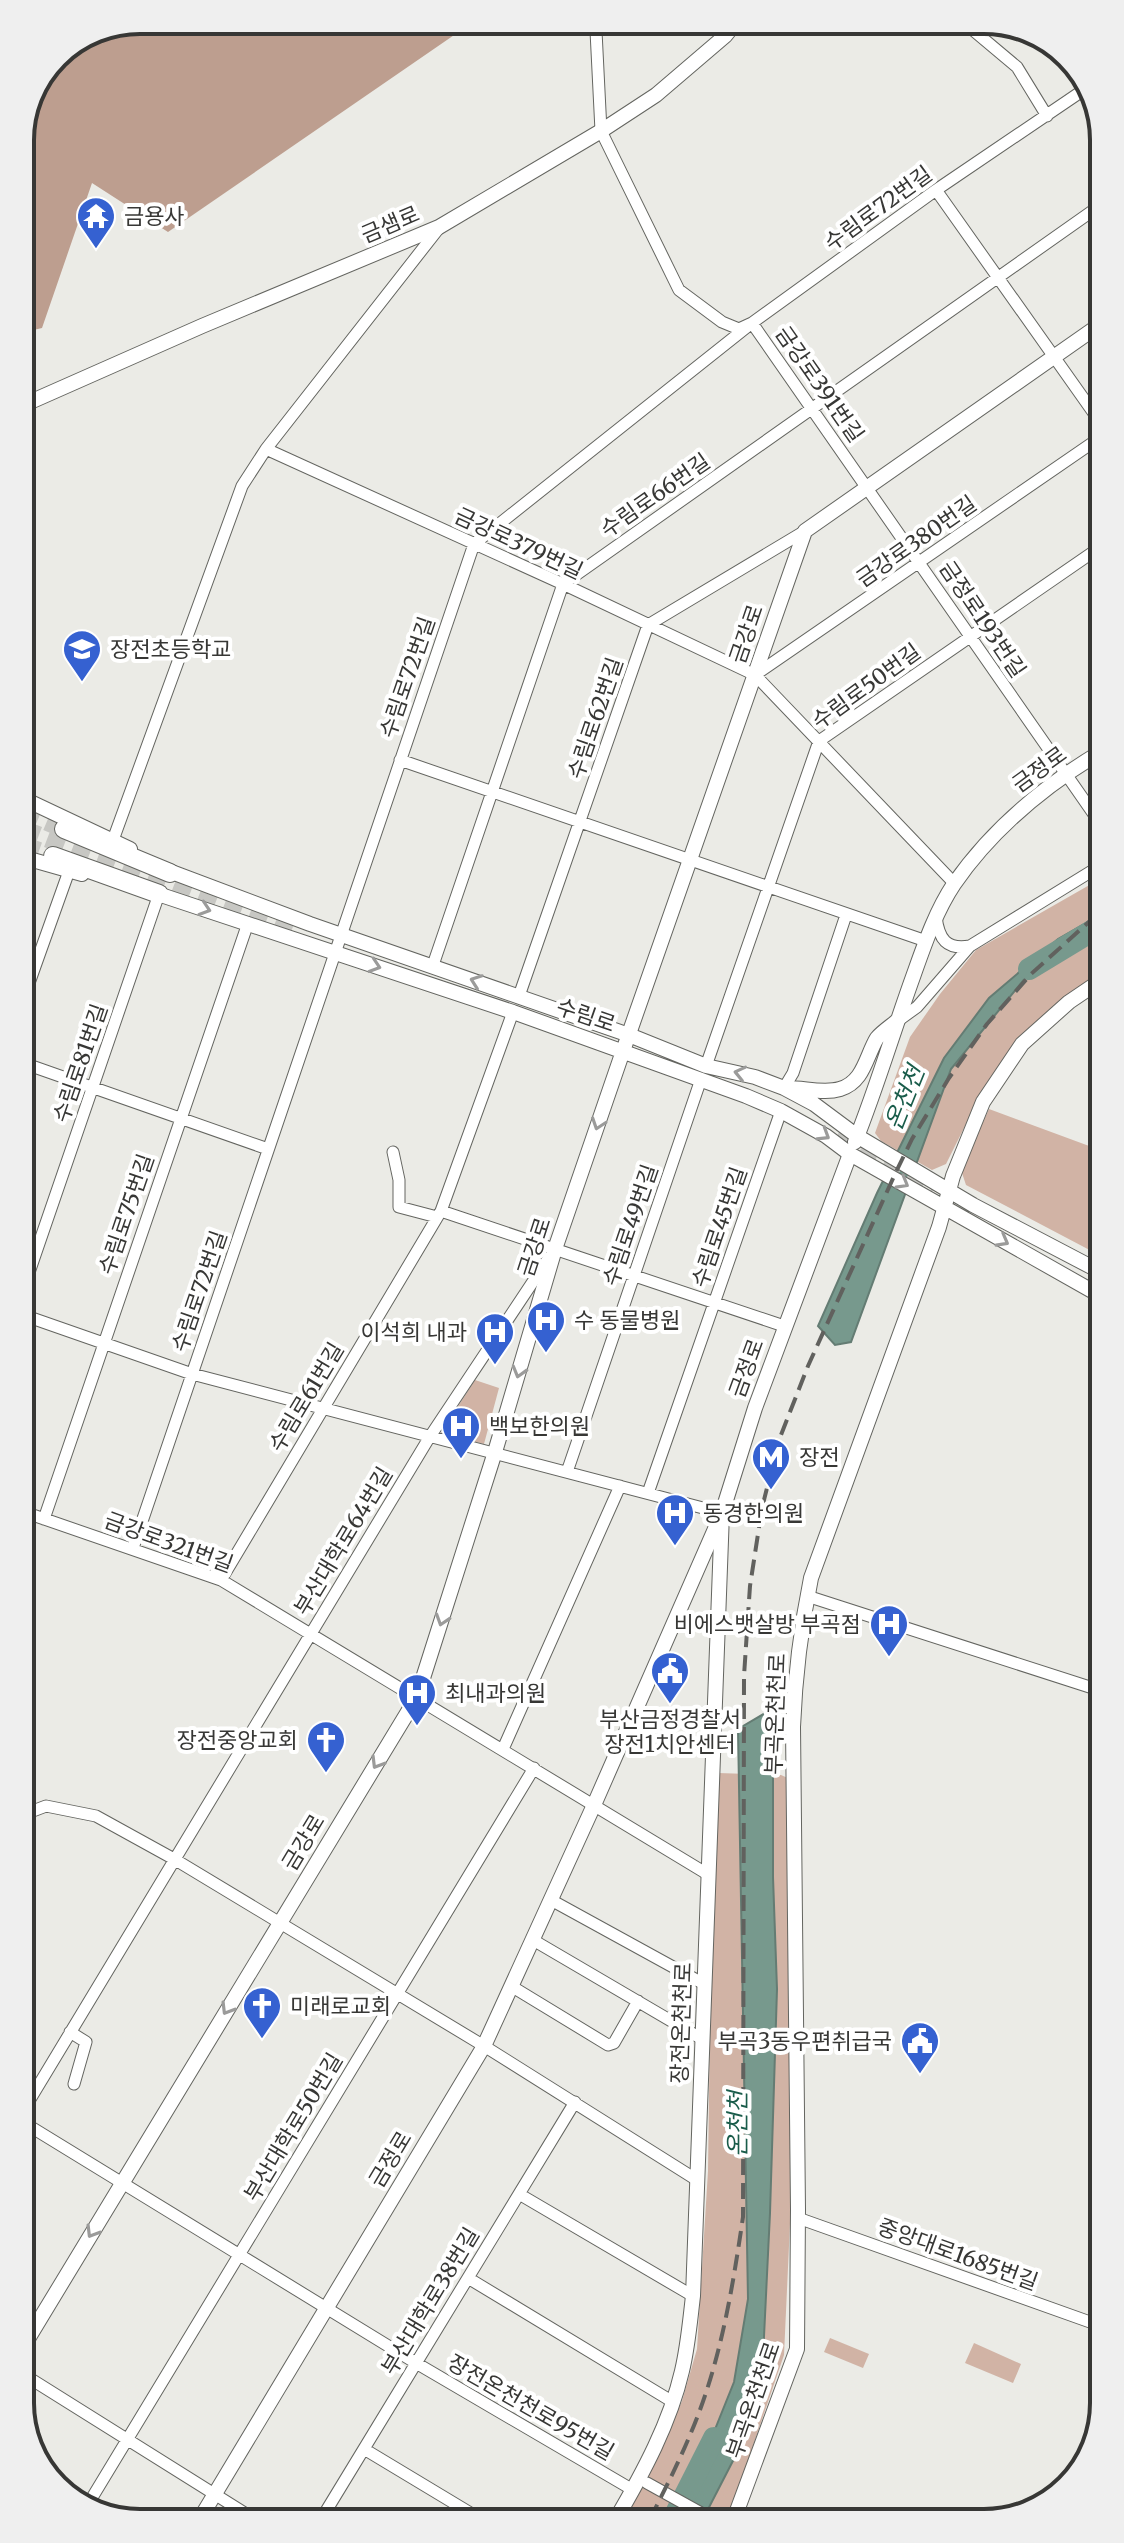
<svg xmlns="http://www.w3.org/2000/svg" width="1124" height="2543" viewBox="0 0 1124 2543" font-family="Merriweather,'Noto Sans KR',serif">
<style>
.green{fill:#d1b3a5}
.forest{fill:#bd9e8f}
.water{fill:#77998d;stroke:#647c73;stroke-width:2}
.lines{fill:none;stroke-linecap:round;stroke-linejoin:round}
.river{stroke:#77998d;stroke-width:22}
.trunk-tunnel{stroke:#c7c7c3;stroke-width:18;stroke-dasharray:18 9;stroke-linecap:butt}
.minor-casing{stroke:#646560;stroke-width:13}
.tertiary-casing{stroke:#646560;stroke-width:16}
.secondary-casing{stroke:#646560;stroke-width:16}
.trunk-casing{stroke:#646560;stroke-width:20}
.minor{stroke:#fff;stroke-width:11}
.tertiary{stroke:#fff;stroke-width:14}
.secondary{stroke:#fff;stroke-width:14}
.trunk{stroke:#fff;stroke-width:18}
.rail{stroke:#61615e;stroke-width:4;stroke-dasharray:16 8;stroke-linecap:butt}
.oneway{stroke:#9b9b9a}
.labels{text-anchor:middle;stroke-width:8;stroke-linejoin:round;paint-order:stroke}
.street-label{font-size:22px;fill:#373735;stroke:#fff}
.poi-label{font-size:22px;fill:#373735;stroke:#fff;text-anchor:start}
.water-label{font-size:24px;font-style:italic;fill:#195c4a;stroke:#fff}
.rim{fill:none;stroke:#373735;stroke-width:4}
</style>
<rect width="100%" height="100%" fill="#ebebe6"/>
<path class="green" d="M1100,879V974L1056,1004L1015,1041L978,1100L946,1164L932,1170L881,1141L875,1133L910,1037L940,994L976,950Z
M989,1109L1100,1150L1101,1256L966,1185L961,1170Z
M475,1380L499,1388L484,1444L441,1433Z
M718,1773L781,1775L790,1779L791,2202L784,2355L728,2519H625L650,2473L682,2401L697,2349L708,2171L711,1942Z
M830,2338L869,2354L863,2368L824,2352Z
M974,2343L1021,2364L1013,2383L965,2363Z"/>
<path class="forest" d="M140,20H476L168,232L92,183L42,328L21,333L20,132L55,55Z"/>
<path class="water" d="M1100,915V920L1035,966L951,1069L851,1342L835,1345L818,1326L877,1193L944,1058L989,998L1058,939Z
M767,1712L773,1727V1877L777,1989L770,2213L763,2357L749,2418L738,2451L703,2519H679L734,2382L748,2299L738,1729Z"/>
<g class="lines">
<path class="river" d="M1029,969L1100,926
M673,2519L714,2438"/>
<path class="trunk-tunnel" d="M22,811L64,829
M22,829L293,932
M22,845L53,856
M836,1138L934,1188"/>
<g class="minor-casing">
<path id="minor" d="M581,20L596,31L601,131L679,290L722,322L739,329L752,323L1100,823
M961,20L1017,67L1047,116
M936,190L1098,419
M266,449L563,584L755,675L954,883
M755,675L1098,439
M400,760L926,941
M105,845L113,840L242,486L266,449L439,228
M936,917C939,939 946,950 970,946
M433,965L563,584L1098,207
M519,996L648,625L805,531
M23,1000L69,871
M899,1020L917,1007L970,946L1100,866
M23,1063L268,1149
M706,1066L819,741L1099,548
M784,1088L793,1073L846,915
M393,1152L399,1180V1207L437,1217
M441,1211L784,1326
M23,1290L159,894
M23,1315L192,1374L722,1513
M567,1472L700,1082
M648,1493L781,1111
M24,1512L221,1580L709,1875
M44,1519L248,923
M133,1548L474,544L752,323L936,190L1088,87
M221,1580L441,1211L513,1012
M807,1596L1102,1691
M503,1749L620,1486
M25,1814L46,1806L96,1816L174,1859L484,2046L697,2180
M551,1900L704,1984
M533,1940L702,2039
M511,1986L608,2045L614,2043L638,2001
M70,2032L86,2042L74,2084
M26,2106L429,1438L550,1256
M26,2124L416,2363L633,2490
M519,2194L693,2296
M798,2218L1104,2327
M468,2278L673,2402
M26,2376L259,2522
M364,2449L482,2520
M647,2483L712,2519
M87,2506L534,1768
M320,2521L575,2102"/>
</g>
<g class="tertiary-casing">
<path id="tertiary" d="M623,1051L805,531L1098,326
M26,2342L417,1697
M198,2522L484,2046L594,1805L722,1513L755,1408L850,1154"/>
</g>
<g class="secondary-casing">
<path id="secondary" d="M21,406L202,326L439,227L601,131L656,95L725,36L738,20
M22,798L130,849
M22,857L82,874
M161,868L310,924L629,1035L706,1066L755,1077L784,1088L814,1104L857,1136L973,1205L1101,1272
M152,892L513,1012L746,1096L781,1111L826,1136L850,1154L1101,1296
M788,1088C805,1088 824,1094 840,1089C864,1082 866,1056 877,1038C882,1032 891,1026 897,1021
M855,1142C877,1087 894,1029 914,974C925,943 936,911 954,884C992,829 1043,787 1099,753
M417,1697L495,1452L555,1249L623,1051
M616,2519C643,2473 670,2423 682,2371C688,2346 690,2321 693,2296L722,1513
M734,2519L797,2349L798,2209L793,1727C795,1676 801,1627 811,1578L939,1227L953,1176L983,1102L1022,1044L1069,1002L1100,981"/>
</g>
<g class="trunk-casing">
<path id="trunk" d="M64,829L170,873
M53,856L159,894"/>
</g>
<use href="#minor" class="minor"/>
<use href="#tertiary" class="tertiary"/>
<use href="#secondary" class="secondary"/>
<use href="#trunk" class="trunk"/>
<path class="rail" d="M650,2519C664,2491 678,2464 690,2435C720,2365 732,2292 743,2217L744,1676L750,1586L762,1508L779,1440L808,1366L895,1174L912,1139L949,1078L987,1024L1031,974L1100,912"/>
</g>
<defs><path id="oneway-chevron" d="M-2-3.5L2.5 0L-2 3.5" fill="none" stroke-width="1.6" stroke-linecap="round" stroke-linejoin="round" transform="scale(2)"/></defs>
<g class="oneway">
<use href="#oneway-chevron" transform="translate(205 909) rotate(18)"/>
<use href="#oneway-chevron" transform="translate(375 966) rotate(18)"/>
<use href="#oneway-chevron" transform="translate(476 981) rotate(-160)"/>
<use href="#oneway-chevron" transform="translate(740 1073) rotate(-167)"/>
<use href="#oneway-chevron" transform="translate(598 1124) rotate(109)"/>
<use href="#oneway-chevron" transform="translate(824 1135) rotate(32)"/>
<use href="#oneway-chevron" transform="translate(903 1183) rotate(30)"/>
<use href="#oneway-chevron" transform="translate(1003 1241) rotate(29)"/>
<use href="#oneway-chevron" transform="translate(519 1372) rotate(106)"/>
<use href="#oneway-chevron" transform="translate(442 1620) rotate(108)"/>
<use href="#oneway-chevron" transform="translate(377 1763) rotate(121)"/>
<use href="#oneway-chevron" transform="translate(227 2009) rotate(121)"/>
<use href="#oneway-chevron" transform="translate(92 2232) rotate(121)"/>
</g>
<defs>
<g id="temple-pin" transform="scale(2)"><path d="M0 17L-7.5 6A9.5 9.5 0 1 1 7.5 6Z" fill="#3561d1" stroke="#fff"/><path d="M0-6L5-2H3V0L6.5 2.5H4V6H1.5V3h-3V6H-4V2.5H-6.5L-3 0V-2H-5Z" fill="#fff"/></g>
<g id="school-pin" transform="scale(2)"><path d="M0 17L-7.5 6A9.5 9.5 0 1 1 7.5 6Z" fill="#3561d1" stroke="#fff"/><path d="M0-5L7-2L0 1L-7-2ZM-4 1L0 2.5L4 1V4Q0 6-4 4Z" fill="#fff"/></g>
<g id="hospital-pin" transform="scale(2)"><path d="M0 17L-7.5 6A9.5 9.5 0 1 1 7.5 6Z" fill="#3561d1" stroke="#fff"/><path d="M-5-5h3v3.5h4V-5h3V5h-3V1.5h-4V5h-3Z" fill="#fff"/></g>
<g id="metro-pin" transform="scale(2)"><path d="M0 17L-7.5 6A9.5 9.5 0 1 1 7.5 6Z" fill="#3561d1" stroke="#fff"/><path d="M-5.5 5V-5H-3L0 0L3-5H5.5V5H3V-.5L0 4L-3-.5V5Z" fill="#fff"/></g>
<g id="civic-pin" transform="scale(2)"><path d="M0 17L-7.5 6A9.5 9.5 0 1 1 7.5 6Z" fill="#3561d1" stroke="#fff"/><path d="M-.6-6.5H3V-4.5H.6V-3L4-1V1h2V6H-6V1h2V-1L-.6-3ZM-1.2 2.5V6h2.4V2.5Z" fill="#fff"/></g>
<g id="church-pin" transform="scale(2)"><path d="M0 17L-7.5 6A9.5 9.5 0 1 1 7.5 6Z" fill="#3561d1" stroke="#fff"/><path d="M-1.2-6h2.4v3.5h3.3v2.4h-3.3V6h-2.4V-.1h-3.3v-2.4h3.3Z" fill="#fff"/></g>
</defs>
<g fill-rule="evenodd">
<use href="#temple-pin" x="96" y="216"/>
<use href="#school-pin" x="82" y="649"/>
<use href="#hospital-pin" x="546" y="1320"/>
<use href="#hospital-pin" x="495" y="1332"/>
<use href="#hospital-pin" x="461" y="1426"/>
<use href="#metro-pin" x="771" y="1457"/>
<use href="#hospital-pin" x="675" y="1513"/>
<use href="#hospital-pin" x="889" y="1624"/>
<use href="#civic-pin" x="670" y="1671"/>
<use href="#hospital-pin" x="417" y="1693"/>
<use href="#church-pin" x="326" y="1740"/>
<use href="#church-pin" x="262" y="2006"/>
<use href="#civic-pin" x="920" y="2041"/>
</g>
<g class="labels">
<g class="street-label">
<text transform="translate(878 208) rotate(-36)" y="8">수림로72번길</text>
<text transform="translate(390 224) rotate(-23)" y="8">금샘로</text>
<text transform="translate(820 384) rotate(55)" y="8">금강로391번길</text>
<text transform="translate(655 495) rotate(-35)" y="8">수림로66번길</text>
<text transform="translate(916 541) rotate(-35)" y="8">금강로380번길</text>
<text transform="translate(519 543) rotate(25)" y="8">금강로379번길</text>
<text transform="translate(983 619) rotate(56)" y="8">금정로193번길</text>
<text transform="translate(746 634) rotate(-71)" y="8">금강로</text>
<text transform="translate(407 677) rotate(-71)" y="8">수림로72번길</text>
<text transform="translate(866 686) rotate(-36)" y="8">수림로50번길</text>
<text transform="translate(595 718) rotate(-71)" y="8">수림로62번길</text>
<text transform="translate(1039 769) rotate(-36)" y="8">금정로</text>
<text transform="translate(586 1015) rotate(19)" y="8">수림로</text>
<text transform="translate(80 1063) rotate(-71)" y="8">수림로81번길</text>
<text transform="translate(126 1214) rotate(-71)" y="8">수림로75번길</text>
<text transform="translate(630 1225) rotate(-71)" y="8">수림로49번길</text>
<text transform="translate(719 1227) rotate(-71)" y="8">수림로45번길</text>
<text transform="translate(534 1247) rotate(-72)" y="8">금강로</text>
<text transform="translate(199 1291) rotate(-71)" y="8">수림로72번길</text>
<text transform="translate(746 1368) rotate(-70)" y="8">금정로</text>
<text transform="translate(306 1397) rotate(-59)" y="8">수림로61번길</text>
<text transform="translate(343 1541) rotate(-59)" y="8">부산대학로64번길</text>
<text transform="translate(169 1542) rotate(20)" y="8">금강로321번길</text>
<text transform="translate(775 1714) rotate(-88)" y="8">부곡온천천로</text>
<text transform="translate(303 1842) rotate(-59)" y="8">금강로</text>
<text transform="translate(681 2023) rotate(-88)" y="8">장전온천천로</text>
<text transform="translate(293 2127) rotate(-59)" y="8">부산대학로50번길</text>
<text transform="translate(390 2159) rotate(-59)" y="8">금정로</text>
<text transform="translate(958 2254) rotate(20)" y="8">중앙대로1685번길</text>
<text transform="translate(430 2301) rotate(-59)" y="8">부산대학로38번길</text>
<text transform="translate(753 2400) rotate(-71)" y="8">부곡온천천로</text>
<text transform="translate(531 2407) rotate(30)" y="8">장전온천천로95번길</text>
</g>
<g class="poi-label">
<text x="124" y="224">금용사</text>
<text x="110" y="657">장전초등학교</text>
<text x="574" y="1328">수 동물병원</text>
<text x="467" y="1340" text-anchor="end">이석희 내과</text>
<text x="489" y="1434">백보한의원</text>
<text x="799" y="1465">장전</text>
<text x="703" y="1521">동경한의원</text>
<text x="861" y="1632" text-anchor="end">비에스뱃살방 부곡점</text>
<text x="445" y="1701">최내과의원</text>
<text x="670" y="1727" text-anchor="middle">부산금정경찰서<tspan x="670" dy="25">장전1치안센터</tspan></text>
<text x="298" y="1748" text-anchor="end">장전중앙교회</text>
<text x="290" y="2014">미래로교회</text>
<text x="892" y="2049" text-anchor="end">부곡3동우편취급국</text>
</g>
<g class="water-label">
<text transform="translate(905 1098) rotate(-68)" y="8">온천천</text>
<text transform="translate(738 2124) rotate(-90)" y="8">온천천</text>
</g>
</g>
<path d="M0 0H1124V2543H0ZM140 34H984A106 106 0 0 1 1090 140V2403A106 106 0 0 1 984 2509H140A106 106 0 0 1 34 2403V140A106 106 0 0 1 140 34Z" fill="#efefef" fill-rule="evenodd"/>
<path class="rim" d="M140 34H984A106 106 0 0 1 1090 140V2403A106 106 0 0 1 984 2509H140A106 106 0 0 1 34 2403V140A106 106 0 0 1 140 34Z"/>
</svg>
